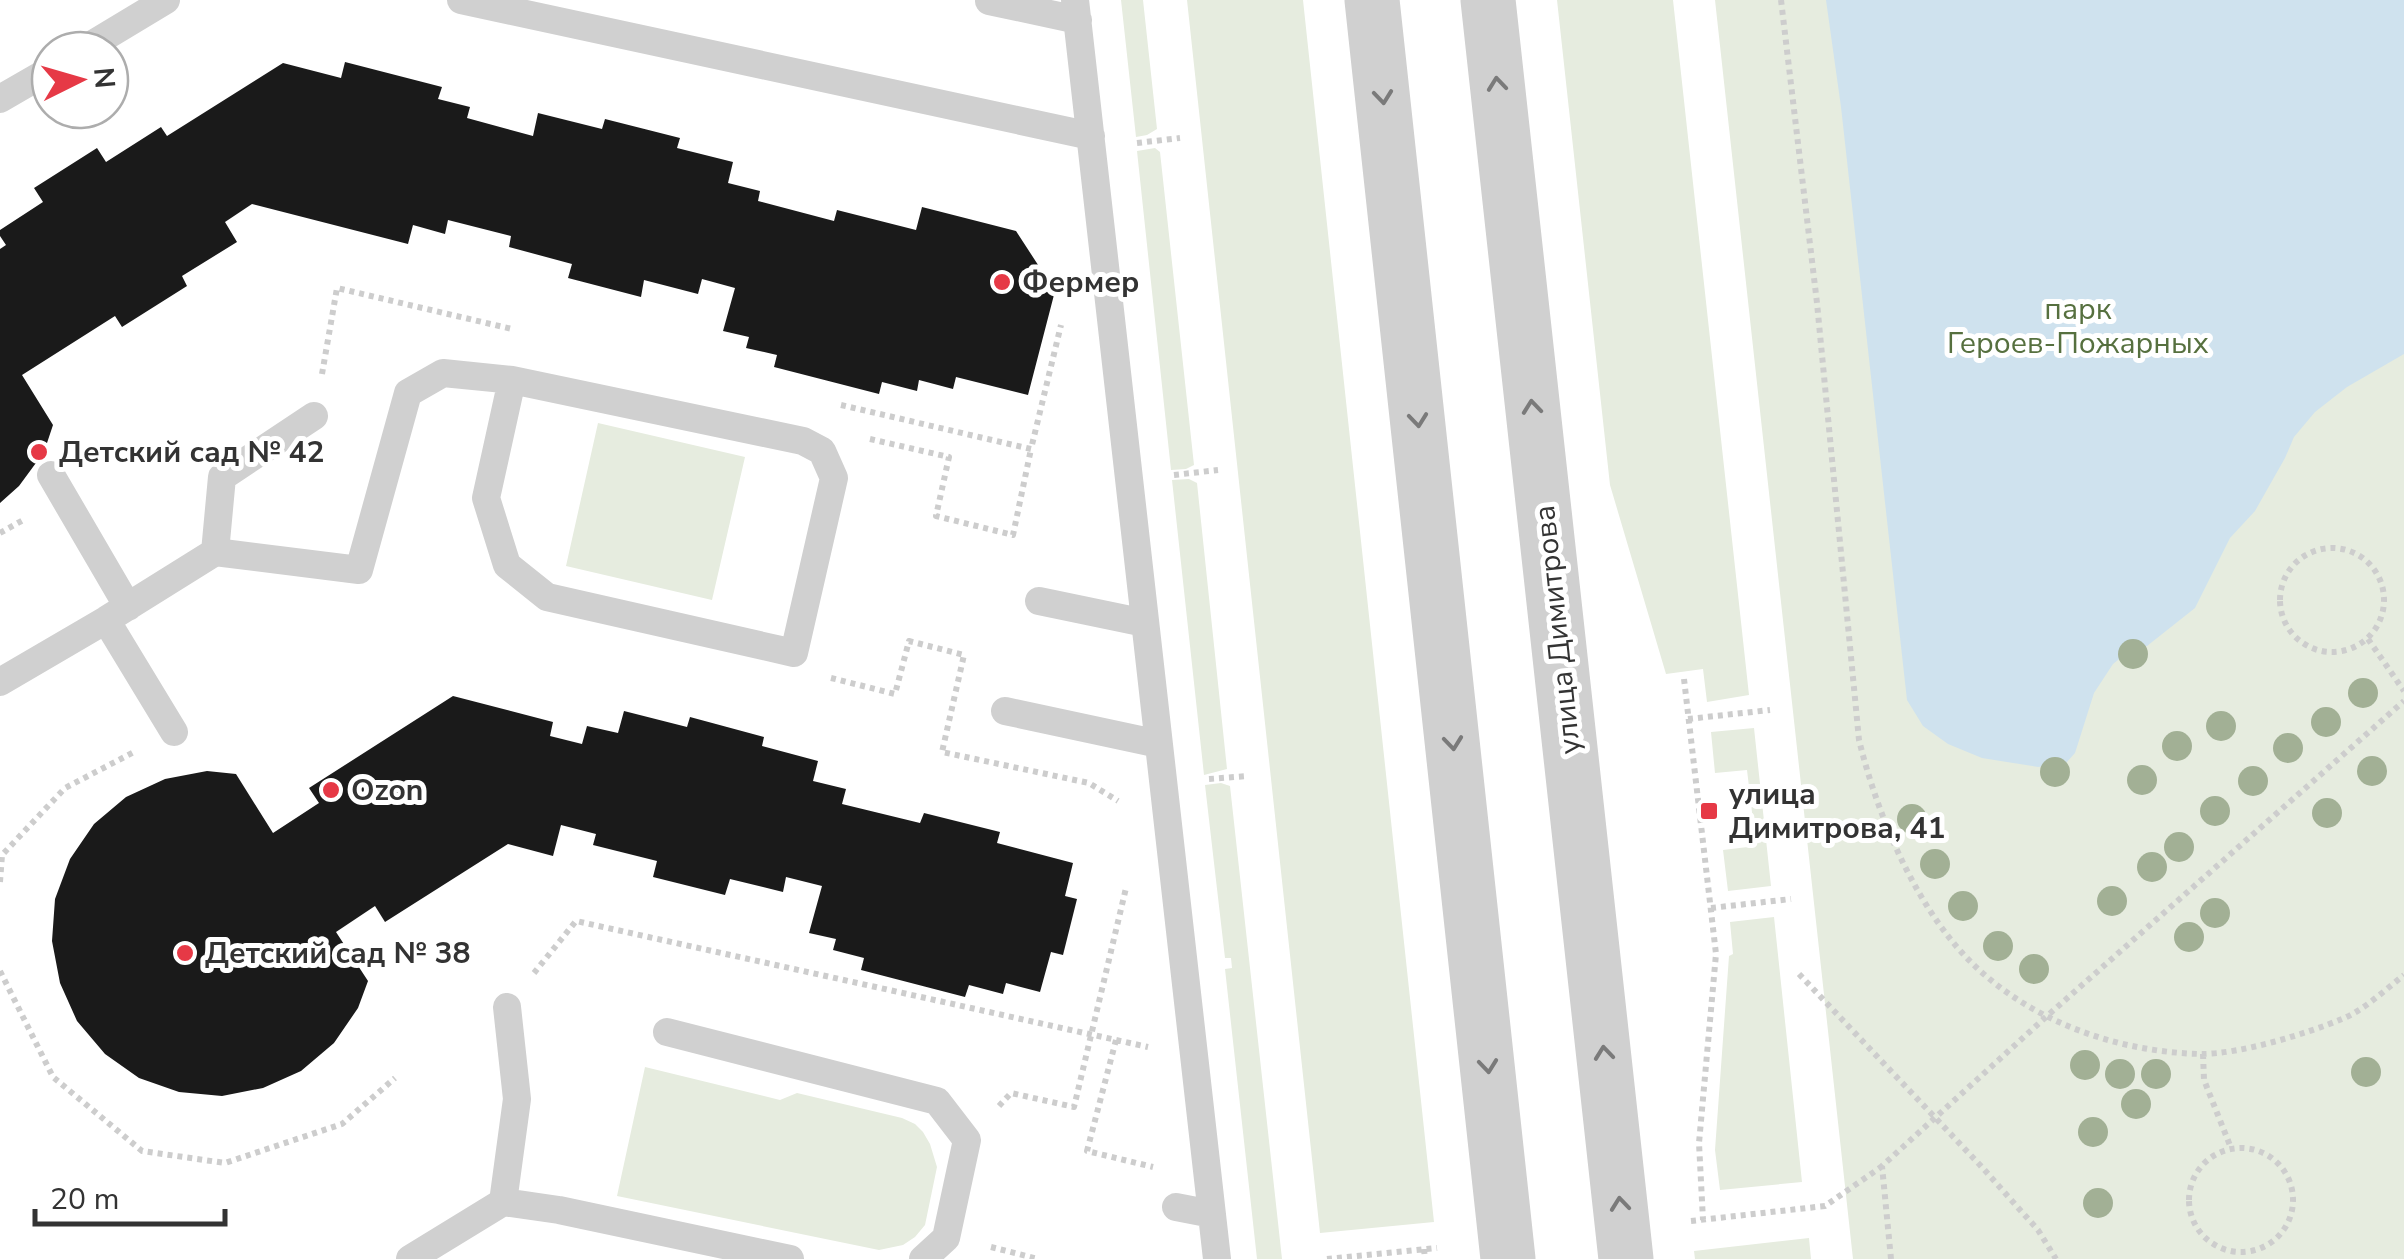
<svg xmlns="http://www.w3.org/2000/svg" width="2404" height="1259" viewBox="0 0 2404 1259" font-family="'Nunito Sans',sans-serif">
<style>
.green{fill:#e6ecdf}
.water{fill:#cfe2ee}
.building{fill:#1a1a1a}
.lines{fill:none;stroke-linecap:round;stroke-linejoin:round}
.path{stroke:#cdcdcd;stroke-width:6;stroke-dasharray:5 5;stroke-linecap:butt}
.service{stroke:#d0d0d0;stroke-width:28}
.tertiary{stroke:#d0d0d0;stroke-width:55}
.tree{fill:#a2b095}
.oneway{stroke:#7a7a7a}
.poi-dot{fill:#e63946;stroke:#fff;stroke-width:4}
.labels{text-anchor:middle;stroke-width:10;stroke-linejoin:round;paint-order:stroke}
.poi-label{font-size:30px;font-weight:bold;fill:#333;stroke:#fff;text-anchor:start}
.park-label{font-size:30px;fill:#56703f;stroke:#fff}
.street-label{font-size:30px;fill:#333;stroke:#fff}
</style>
<rect width="100%" height="100%" fill="#fff"/>
<path class="green" d="M1121,0H1143L1157,129L1147,135L1136,137Z
M1187,0H1303L1434,1222L1320,1233Z
M1557,0H1673L1749,695L1707,702L1703,669L1666,674L1610,485Z
M1715,0H2404V1259H1853Z
M1155,148L1160,152L1194,465L1186,469L1171,470L1137,151Z
M598,423L745,457L712,600L566,566Z
M1189,479L1197,483L1227,769L1204,775L1172,480Z
M1754,728L1771,886L1728,891L1723,850L1756,846L1747,770L1715,773L1711,732Z
M1221,783L1230,786L1282,1259H1257L1225,969L1232,968L1231,958H1225L1205,785Z
M1774,917L1802,1182L1720,1190L1715,1150L1729,956L1733,954L1730,922Z
M645,1067L780,1100L797,1093L902,1118L915,1124L923,1132L930,1144L937,1167L925,1225L915,1237L903,1245L879,1250L617,1196Z
M1809,1238L1811,1259H1695L1694,1251Z"/>
<path class="water" d="M1826,0H2404V354L2347,387L2315,412L2294,437L2285,458L2255,511L2230,538L2195,608L2147,646L2134,647L2113,664L2094,693L2075,753L2066,763L2038,767L1982,758L1948,744L1923,726L1907,700L1841,107Z"/>
<path class="building" d="M345,62L442,87L438,99L470,107L467,118L533,136L538,113L602,129L605,119L680,138L677,148L733,162L728,183L760,191L758,201L834,221L837,210L916,230L922,207L1016,231L1055,291L1028,395L956,377L953,389L919,380L917,391L882,382L879,394L774,367L777,355L746,348L749,337L723,331L735,288L702,279L698,294L644,280L641,297L568,278L572,264L509,247L511,236L448,220L445,234L413,225L408,244L252,204L225,222L237,242L182,276L187,286L122,327L115,316L22,375L53,425L44,452L19,486L0,503V249L6,245L0,236V230L43,202L34,188L97,148L106,162L161,127L167,136L283,63L341,78Z
M453,696L553,722L550,736L582,744L587,726L618,733L624,711L687,727L690,717L764,737L762,746L818,761L813,781L846,789L842,804L920,823L924,813L1000,832L997,843L1073,863L1065,896L1077,899L1063,955L1051,952L1040,992L1006,983L1003,994L969,985L965,997L861,970L864,958L833,950L836,939L809,933L822,886L786,877L783,892L730,879L725,895L653,877L657,861L593,845L596,834L561,825L553,856L508,844L385,922L375,906L336,932L368,981L358,1008L334,1043L301,1071L263,1088L222,1096L179,1092L139,1078L105,1054L77,1021L60,983L52,941L55,899L70,859L94,824L126,797L165,779L207,771L236,774L273,833L319,803L309,788Z"/>
<g class="lines">
<path class="path" d="M1781,0L1817,303L1859,740C1878,818 1918,913 1977,968C2037,1024 2120,1052 2201,1054C2240,1054 2306,1034 2342,1019C2364,1010 2385,990 2404,975
M1137,143L1180,138
M322,374L337,288L512,329
M841,405L1031,449L1061,325
M870,439L949,457L936,516L1013,535L1031,449
M1174,475L1218,470
M0,533L25,519
M2280 600a52 52 0 1 1 104 0a52 52 0 1 1-104 0Z
M2368,639L2404,691
M831,678L895,694L909,641L964,655L942,752L1089,783L1118,801
M1684,679L1716,954L1699,1143L1703,1220
M1688,719L1770,710
M1209,779L1248,776
M0,882L2,855L65,788L134,752
M1711,908L1791,899
M0,971L53,1077L142,1151L225,1163L342,1124L395,1078
M534,973L576,921L1148,1047
M1799,974L1980,1165L2038,1230L2056,1259
M1116,1040L1087,1151L1153,1167
M2203,1054L2204,1080L2231,1148
M999,1106L1011,1093L1074,1107L1126,888
M2189 1200a52 52 0 1 1 104 0a52 52 0 1 1-104 0Z
M1691,1221L1825,1206L1881,1167
M991,1247L1038,1259
M1424,1249L1425,1259
M1327,1259L1437,1248
M1891,1259L1882,1166L2047,1016L2404,701"/>
<path class="service" d="M461,0L1091,136
M1075,0L1217,1259
M989,1L1078,20
M83,50L166,0
M0,99L50,70
M51,475L128,607
M215,552L222,477L314,416
M1039,601L1145,623
M106,620L174,732
M0,682L106,620L215,552L359,570L408,393L443,373L512,380L803,441L822,451L834,478L794,653L547,597L507,565L486,498L512,380
M1005,711L1159,744
M667,1032L937,1101L967,1140L946,1238L923,1259
M503,1202L559,1210L790,1259
M1176,1207L1212,1214
M410,1259L503,1202L517,1099L507,1007"/>
<path class="tertiary" d="M1372,0L1508,1259
M1488,0L1626,1259"/>
</g>
<g class="tree">
<circle cx="2133" cy="654" r="15"/>
<circle cx="2363" cy="693" r="15"/>
<circle cx="2326" cy="722" r="15"/>
<circle cx="2221" cy="726" r="15"/>
<circle cx="2177" cy="746" r="15"/>
<circle cx="2288" cy="748" r="15"/>
<circle cx="2372" cy="771" r="15"/>
<circle cx="2055" cy="772" r="15"/>
<circle cx="2142" cy="780" r="15"/>
<circle cx="2253" cy="781" r="15"/>
<circle cx="2215" cy="811" r="15"/>
<circle cx="2327" cy="813" r="15"/>
<circle cx="1912" cy="819" r="15"/>
<circle cx="2179" cy="847" r="15"/>
<circle cx="1935" cy="864" r="15"/>
<circle cx="2152" cy="867" r="15"/>
<circle cx="2112" cy="901" r="15"/>
<circle cx="1963" cy="906" r="15"/>
<circle cx="2215" cy="913" r="15"/>
<circle cx="2189" cy="937" r="15"/>
<circle cx="1998" cy="946" r="15"/>
<circle cx="2034" cy="969" r="15"/>
<circle cx="2085" cy="1065" r="15"/>
<circle cx="2366" cy="1072" r="15"/>
<circle cx="2120" cy="1074" r="15"/>
<circle cx="2156" cy="1074" r="15"/>
<circle cx="2136" cy="1104" r="15"/>
<circle cx="2093" cy="1132" r="15"/>
<circle cx="2098" cy="1203" r="15"/>
</g>
<defs><path id="oneway-chevron" d="M-2-3.5L2.5 0L-2 3.5" fill="none" stroke-width="1.6" stroke-linecap="round" stroke-linejoin="round" transform="scale(2.5)"/></defs>
<g class="oneway">
<use href="#oneway-chevron" transform="translate(1497 84) rotate(-96)"/>
<use href="#oneway-chevron" transform="translate(1383 97) rotate(84)"/>
<use href="#oneway-chevron" transform="translate(1532 407) rotate(-96)"/>
<use href="#oneway-chevron" transform="translate(1418 420) rotate(84)"/>
<use href="#oneway-chevron" transform="translate(1453 743) rotate(84)"/>
<use href="#oneway-chevron" transform="translate(1604 1053) rotate(-96)"/>
<use href="#oneway-chevron" transform="translate(1488 1066) rotate(84)"/>
<use href="#oneway-chevron" transform="translate(1620 1204) rotate(-96)"/>
</g>
<g class="poi-dot">
<circle cx="1002" cy="282" r="10"/>
<circle cx="39" cy="452" r="10"/>
<circle cx="331" cy="790" r="10"/>
<rect x="1699" y="801" width="20" height="20" rx="5"/>
<circle cx="185" cy="953" r="10"/>
</g>
<g class="labels">
<g class="poi-label">
<text x="1022" y="292">Фермер</text>
<text x="59" y="462">Детский сад № 42</text>
<text x="351" y="800">Ozon</text>
<text x="1729" y="804">улица<tspan x="1729" dy="34">Димитрова, 41</tspan></text>
<text x="205" y="963">Детский сад № 38</text>
</g>
<g class="park-label">
<text x="2078" y="319">парк<tspan x="2078" dy="34">Героев-Пожарных</tspan></text>
</g>
<g class="street-label">
<text transform="translate(1557 630) rotate(-96)" y="10">улица Димитрова</text>
</g>
</g>
<g transform="translate(80 80) rotate(85)"><circle r="48" fill="#ffffff" stroke="#adadad" stroke-width="2.5"/>
<path d="M0-8L18 38L0 25L-18 38Z" fill="#e63946"/>
<text y="-15" font-size="28" font-weight="bold" text-anchor="middle" fill="#333333">N</text>
</g>
<path d="M35 1209v15h190v-15" fill="none" stroke="#333333" stroke-width="5"/>
<text x="50" y="1209" font-size="30" fill="#333333" stroke="#ffffff" stroke-width="8" paint-order="stroke">20 m</text>
</svg>
